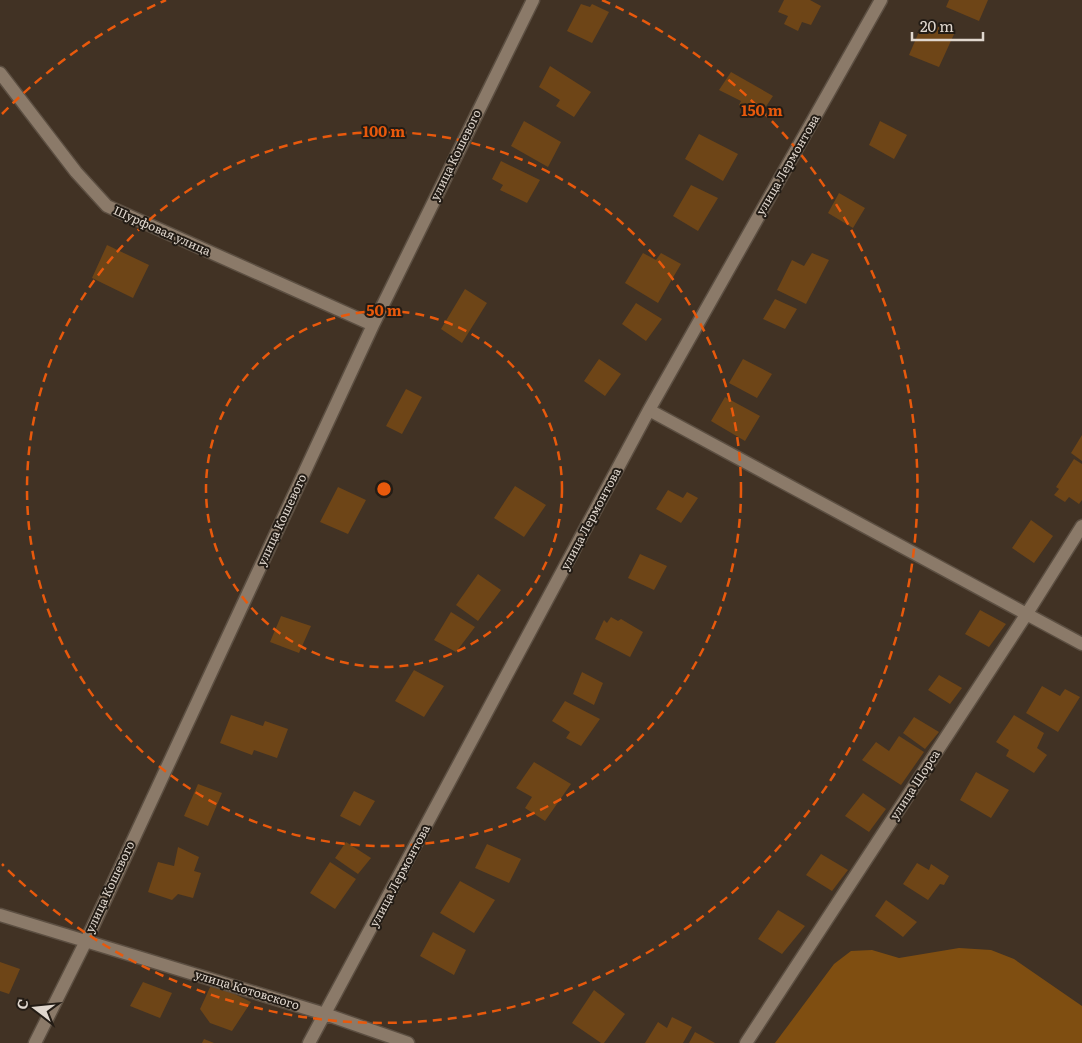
<svg xmlns="http://www.w3.org/2000/svg" width="1082" height="1043" viewBox="0 0 1082 1043" font-family="Literata,serif">
<style>
.green{fill:#7f4e11}
.building{fill:#6e4517}
.lines{fill:none;stroke-linecap:round;stroke-linejoin:round}
.street-casing{stroke:#5c4f42;stroke-width:15}
.street{stroke:#8b7a69;stroke-width:12}
.ring{fill:none;stroke:#e8590c;stroke-width:2.5;stroke-dasharray:9 6}
.labels{text-anchor:middle;stroke-width:4;stroke-linejoin:round;paint-order:stroke}
.street-label{font-size:12px;fill:#e0d7ce;stroke:#231c15}
.centre{fill:#e8590c;stroke:#231c15;stroke-width:2.5}
.ring-label{font-size:15px;text-anchor:middle;font-weight:bold;fill:#e8590c;stroke:#231c15;stroke-width:4;stroke-linejoin:round;paint-order:stroke}
</style>
<rect width="100%" height="100%" fill="#413224"/>
<path class="green" d="M959,948L991,950L1014,959L1082,1006V1043H775L834,964L851,951L872,950L899,958Z"/>
<path class="building" d="M784,0H810L821,6L811,25L802,22L798,31L784,24L788,16L778,12Z
M949,0H988L979,21L946,7Z
M581,4L590,7L592,4L609,12L592,43L567,31Z
M924,20L955,32L939,67L909,55Z
M550,66L591,92L574,117L556,106L560,100L539,87Z
M731,72L773,96L759,117L739,105L741,101L719,90Z
M524,121L561,142L548,167L511,146Z
M880,121L907,135L894,159L869,145Z
M699,134L738,154L723,181L685,159Z
M501,161L540,180L527,203L500,190L503,185L492,179Z
M691,185L718,198L698,231L673,216Z
M839,193L865,208L853,228L828,213Z
M107,245L149,265L133,298L92,278Z
M643,253L656,260L661,253L681,264L658,303L625,283Z
M812,253L829,260L806,304L777,290L792,260L804,266Z
M465,289L487,303L462,343L441,329Z
M775,299L797,309L785,329L763,319Z
M636,303L662,319L646,341L622,324Z
M599,359L621,374L605,396L584,381Z
M743,359L772,374L757,398L729,383Z
M406,389L422,397L402,434L386,426Z
M725,397L760,416L745,441L711,421Z
M1082,435V461L1071,453Z
M1074,459L1082,464V500L1079,504L1069,497L1065,502L1054,495L1059,489L1056,487Z
M515,486L546,505L524,537L494,518Z
M338,487L366,500L348,534L320,522Z
M668,490L683,498L687,492L698,498L681,523L656,509Z
M1031,520L1053,536L1034,563L1012,548Z
M640,554L667,566L654,590L628,578Z
M478,574L501,590L478,621L456,605Z
M980,610L1006,624L989,647L965,634Z
M451,612L475,627L456,652L434,640Z
M281,616L311,626L299,653L270,642Z
M611,617L618,621L621,619L643,632L630,657L595,639L604,620L607,623Z
M414,670L444,686L424,717L395,701Z
M582,672L603,683L594,705L573,694Z
M939,675L962,688L950,704L928,690Z
M1042,686L1060,696L1065,689L1080,697L1058,732L1026,713Z
M565,701L600,719L581,746L566,738L570,732L552,721Z
M231,715L263,726L265,721L288,729L277,758L254,750L252,755L220,743Z
M1014,715L1044,733L1037,748L1047,755L1034,773L1006,756L1009,750L996,742Z
M914,717L939,732L925,749L903,733Z
M899,736L924,752L901,785L862,760L876,742L889,751Z
M534,762L571,784L545,821L525,808L532,797L516,788Z
M976,772L1009,790L991,818L960,800Z
M198,784L222,793L208,826L184,816Z
M354,791L375,801L360,826L340,816Z
M863,793L886,809L869,832L845,816Z
M346,842L371,858L358,874L335,858Z
M487,844L521,859L509,883L475,868Z
M178,847L199,857L194,871L201,873L193,898L178,894L172,900L148,892L158,862L174,866Z
M821,854L848,870L832,891L806,875Z
M330,862L356,879L335,909L310,893Z
M917,863L929,870L931,864L949,876L944,885L940,884L928,900L903,884Z
M460,881L495,900L474,933L440,913Z
M886,900L917,922L903,937L875,916Z
M778,910L805,926L782,954L758,939Z
M433,932L466,950L454,975L420,956Z
M0,962L20,969L9,994L0,991Z
M143,982L172,993L160,1018L130,1006Z
M212,983L251,1002L232,1031L210,1023L200,1009Z
M594,990L625,1014L604,1043H601L572,1023Z
M672,1017L692,1027L683,1043H645L658,1022L667,1028Z
M695,1032L715,1043H689Z
M204,1039L214,1043H202Z"/>
<g class="lines">
<g class="street-casing">
<path id="street" d="M0,73L76,172L107,206L373,325
M649,410L1082,644
M0,915L325,1014L408,1043
M35,1043L86,941L373,325L533,0
M309,1043L649,410L881,0
M746,1043L1026,615L1082,526"/>
</g>
<use href="#street" class="street"/>
</g>
<g class="ring">
<circle cx="384" cy="489" r="178"/>
<circle cx="384" cy="489" r="357"/>
<path d="M2 114A535 535 0 0 1 166 0M602 0A535 535 0 1 1 2 864"/>
</g>
<g class="labels">
<g class="street-label">
<text transform="translate(456 155) rotate(-64)" y="4">улица Кошевого</text>
<text transform="translate(788 165) rotate(-60)" y="4">улица Лермонтова</text>
<text transform="translate(162 231) rotate(24)" y="4">Шурфовая улица</text>
<text transform="translate(591 519) rotate(-62)" y="4">улица Лермонтова</text>
<text transform="translate(282 520) rotate(-65)" y="4">улица Кошевого</text>
<text transform="translate(915 785) rotate(-57)" y="4">улица Щорса</text>
<text transform="translate(400 876) rotate(-62)" y="4">улица Лермонтова</text>
<text transform="translate(110 887) rotate(-65)" y="4">улица Кошевого</text>
<text transform="translate(247 990) rotate(17)" y="4">улица Котовского</text>
</g>
</g>
<circle cx="384" cy="489" r="8" class="centre"/>
<g class="ring-label">
<text x="762" y="116">150 m</text>
<text x="384" y="137">100 m</text>
<text x="384" y="316">50 m</text>
</g>
<g transform="translate(35 1008) rotate(286)" stroke="#231c15" stroke-width="4" paint-order="stroke">
<path d="M0-4L9 19L0 12L-9 19Z" fill="#e0d7ce"/>
<text y="-8" font-size="14" font-weight="bold" text-anchor="middle" fill="#e0d7ce">С</text>
</g>
<path d="M912 32v8h71v-8" fill="none" stroke="#e0d7ce" stroke-width="2.5"/>
<text x="920" y="32" font-size="15" fill="#e0d7ce" stroke="#231c15" stroke-width="4" paint-order="stroke">20 m</text>
</svg>
